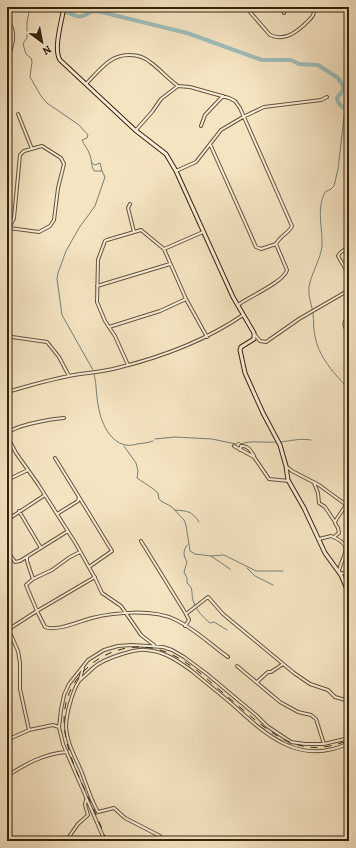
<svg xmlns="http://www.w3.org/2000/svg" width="356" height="848" viewBox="0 0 356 848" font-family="Alegreya,serif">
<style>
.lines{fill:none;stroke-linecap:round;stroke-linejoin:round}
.stream{stroke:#747f75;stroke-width:1}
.river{stroke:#9fbdbb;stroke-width:4}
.street-casing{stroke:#64533a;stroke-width:4}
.secondary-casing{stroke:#34230c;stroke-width:5}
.street{stroke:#f8edd7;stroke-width:2}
.secondary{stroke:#f8edd7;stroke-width:3}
.rail{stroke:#34230c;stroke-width:1;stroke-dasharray:7 7;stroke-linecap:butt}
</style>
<rect width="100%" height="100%" fill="#f5e4c2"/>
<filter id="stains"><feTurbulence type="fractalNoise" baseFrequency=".005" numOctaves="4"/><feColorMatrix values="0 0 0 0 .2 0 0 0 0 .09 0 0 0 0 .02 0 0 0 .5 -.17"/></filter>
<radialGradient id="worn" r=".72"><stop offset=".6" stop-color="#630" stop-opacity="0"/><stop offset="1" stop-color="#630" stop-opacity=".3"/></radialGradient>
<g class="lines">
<path class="stream" d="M30,7L27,22V38L24,42L23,44L26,54L31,58L32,62L30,77L41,96L47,103L79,125L88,135L87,138L82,140C84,145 88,149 90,155C92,161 91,166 94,171H102L105,177L95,206L79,228L66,251L58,273L57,279L62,315L93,370
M345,109L338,169L334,186L331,189L325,192C316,210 323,228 322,246C321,258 311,274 309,287C308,298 312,304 313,314C314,321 313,329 315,336C318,356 335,375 349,389
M92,163L95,165L100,163L102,171
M94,373C97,386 96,398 99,410C103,429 116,451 137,444C143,443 148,443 153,441
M155,439L175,437L212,439L236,444L239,442L241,444C250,440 266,443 276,442
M280,442C291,441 300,438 311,440
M124,446L136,463L138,471L137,478L152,488L158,493L159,499L161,501L172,507L184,520L186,525L190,551L195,554L211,556L224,555L256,571H283
M175,510C188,511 192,511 199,522
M187,545C183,551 183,555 187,562L184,572L187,578V583C195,589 190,595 194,603C197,611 203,617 210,623L214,622L227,630
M211,556L230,569
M247,568L255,576L273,585"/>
<path class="river" d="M52,7L62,11
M66,12C70,13 77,18 82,16C88,15 88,11 97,11L187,33L262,60H291L299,64L318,65L338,78L343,85V90L337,98C338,105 342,108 349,110"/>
<g class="street-casing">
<path id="street" d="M249,7L250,12L270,35C283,41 294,34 304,25C310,19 315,16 315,7
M281,7L284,13
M7,20C18,32 12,47 7,61
M86,84C99,71 110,54 130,55C137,55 144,57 150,62C160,69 168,79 178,86
M18,114L32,149
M201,126L205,115L223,96
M136,130L152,112L161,99L178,86L190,87L229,98L235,101L240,108L292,226C289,233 280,236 276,244L287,270C284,282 248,297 238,305
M210,144L256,247L261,249L276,244
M176,171L196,162L221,130L243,117L264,107L321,100L327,97
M130,204L128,208L134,232
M7,230L9,228L14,218L20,155L24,151L42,146L61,158L64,164L58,188L54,220L50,226L39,232L9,228
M349,246L340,253L338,256L349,275
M164,249L203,232
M97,286L170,264
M349,317C341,322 345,328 349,335
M109,327L160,311L186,299
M7,331L9,335L12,337L47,342L59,357L69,376
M255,335L260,341L266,342L299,319L349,290
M128,365L115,336L105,321L97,302L98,260L105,241L107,240L141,230L164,249L186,299L207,337
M7,392C28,386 48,380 69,376C85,373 102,372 117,368C162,357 205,341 243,315
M7,434C14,425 52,419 64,418
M7,436L16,453L38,484L76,544L95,578L102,593L121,606L141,635L154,645
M234,446L254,457L269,479L289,481
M240,450L241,446C248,445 251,451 254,456
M55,458L79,497L78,501L57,514
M287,467L292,471L319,485L345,504L349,509
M7,480L28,470
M314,483L318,493L319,503L325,507L335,522
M79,497L112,551L89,567
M19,511L41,548
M7,520L45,495
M334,537L339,533L338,528L335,523L336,520L346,505
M319,539L331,536C356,546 342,554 339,571
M141,541L186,614L189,620L185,626
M7,550L15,562L20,561L68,531
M27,557V561L33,579L52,570L70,557L80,552
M340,573L349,574
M33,579L26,585L37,611L95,577
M186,614L208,597L223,614L294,673L310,684L328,690L335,697L349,701
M7,626L18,651L20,663V689L29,730
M9,629L37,611L45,627C56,632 80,621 92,618C115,612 154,609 176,620C195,629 211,645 228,657
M237,666L280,702L298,712L311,715L316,719L324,744
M80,679L83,668
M257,682L268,672H271L283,664
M7,740L29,730L53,725L59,727
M7,776C26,764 43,754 66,752
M66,841L78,824L88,815L85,805L86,800
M105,841L63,744L59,727L61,710L64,695L69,684L88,660L104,650L118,646L132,645L163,647L172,650L184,657L207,674L256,715L267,726L291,742L305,744H324L349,738
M164,841L160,836L125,818L114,808L98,812C91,800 87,786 82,773C76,758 67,744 66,727C66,715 72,692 79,681C83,677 88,673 92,669C100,661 112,657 122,654C130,652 137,649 146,650C164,651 178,661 192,671C205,682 219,693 232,704C266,735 300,767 349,743"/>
</g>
<g class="secondary-casing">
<path id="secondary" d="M64,7C62,20 53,49 60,60L135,130L166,154L176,171L233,297L254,333V339L241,347L240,350L245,373L263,413L280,445L286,466L288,480L304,508L325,553L341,575L349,594"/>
</g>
<use href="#street" class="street"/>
<use href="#secondary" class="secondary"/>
<path class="rail" d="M107,841C101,827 96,813 89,799C70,758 47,711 83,672C95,659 110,651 127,648C159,643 180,657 204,676C218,689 233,701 248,714C280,741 306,758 349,740"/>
</g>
<rect width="356" height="848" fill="none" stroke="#f5e4c2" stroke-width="24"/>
<rect x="8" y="8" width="340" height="832" fill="none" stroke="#34230c" stroke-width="2"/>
<rect x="12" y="12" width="332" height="824" fill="none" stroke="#34230c"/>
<g transform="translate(42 42) rotate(148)" stroke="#f8edd7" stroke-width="3" paint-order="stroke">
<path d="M0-3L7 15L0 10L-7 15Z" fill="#34230c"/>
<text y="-6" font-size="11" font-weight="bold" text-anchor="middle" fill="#34230c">N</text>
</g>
<rect width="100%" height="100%" filter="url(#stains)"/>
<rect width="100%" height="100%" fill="url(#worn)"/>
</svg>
